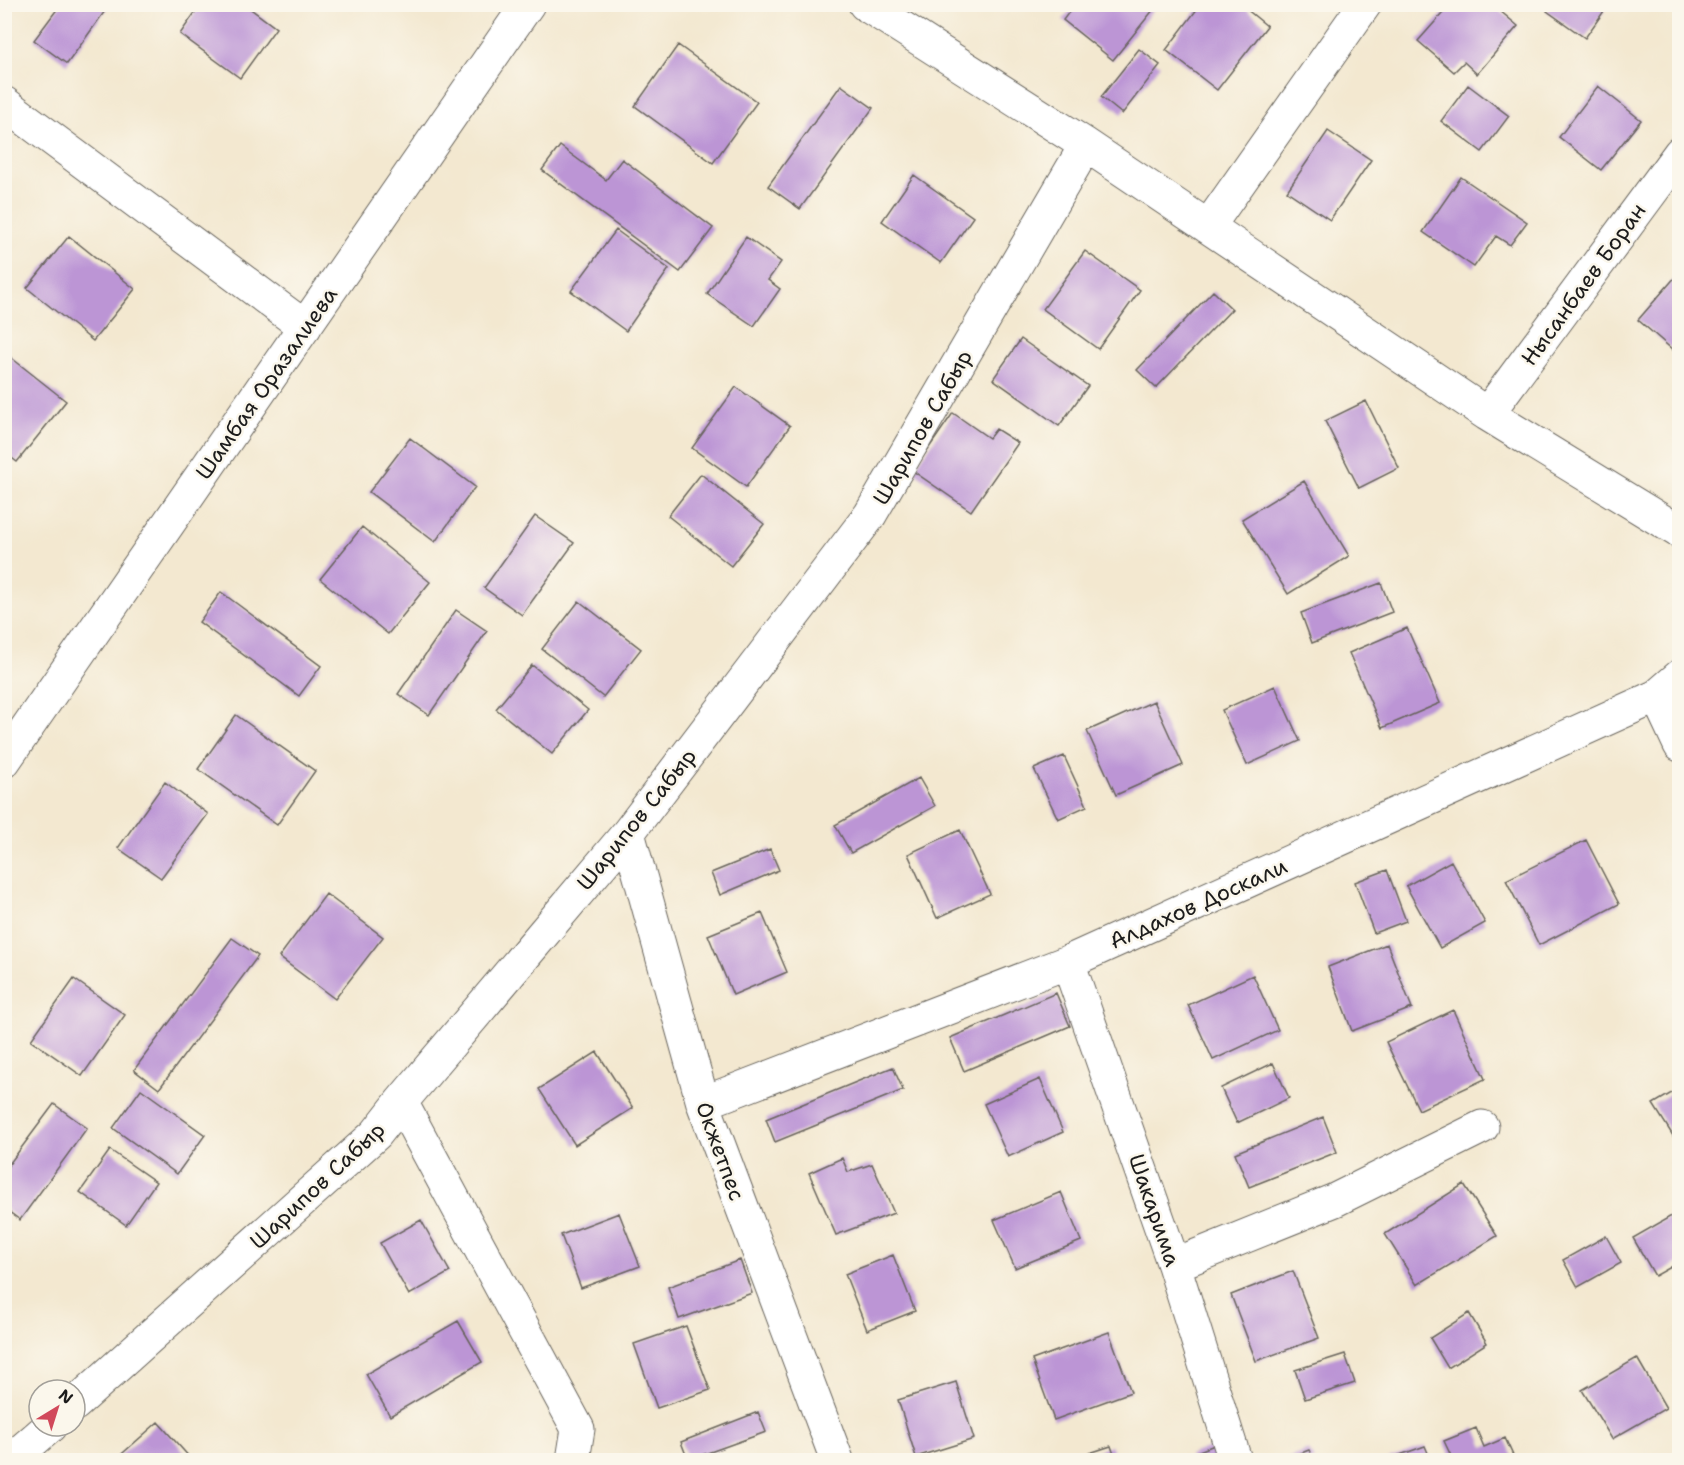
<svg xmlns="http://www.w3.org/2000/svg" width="1684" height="1465" viewBox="0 0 1684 1465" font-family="'Shantell Sans',sans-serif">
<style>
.building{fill:#bc95d5}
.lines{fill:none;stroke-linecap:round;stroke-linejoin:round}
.minor-casing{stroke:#67635b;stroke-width:35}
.minor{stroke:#fff;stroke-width:33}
.labels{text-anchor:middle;stroke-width:5;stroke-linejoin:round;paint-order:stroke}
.street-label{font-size:22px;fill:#1c1c1c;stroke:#fbf7ec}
</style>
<rect width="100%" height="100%" fill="#fbf7ec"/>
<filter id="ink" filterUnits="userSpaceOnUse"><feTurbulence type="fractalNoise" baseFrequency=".0167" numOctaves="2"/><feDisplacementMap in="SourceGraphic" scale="12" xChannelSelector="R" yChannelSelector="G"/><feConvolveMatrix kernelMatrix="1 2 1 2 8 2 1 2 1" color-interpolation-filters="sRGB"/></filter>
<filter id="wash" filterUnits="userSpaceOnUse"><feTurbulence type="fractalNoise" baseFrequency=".008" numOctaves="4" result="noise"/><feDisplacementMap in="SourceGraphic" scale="24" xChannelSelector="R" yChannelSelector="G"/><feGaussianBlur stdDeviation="1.35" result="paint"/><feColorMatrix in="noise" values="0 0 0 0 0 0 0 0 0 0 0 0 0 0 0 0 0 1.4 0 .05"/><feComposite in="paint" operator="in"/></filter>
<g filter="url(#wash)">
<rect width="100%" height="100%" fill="#f3e8d0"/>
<g id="blocks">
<path class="building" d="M61,4H110L67,64L34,40Z
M201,4H244L276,28L240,78L180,34Z
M1075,4H1158L1113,60L1063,20Z
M1201,4H1240L1267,26L1217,90L1166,50Z
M1551,4H1609L1585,38L1547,11Z
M1450,5H1493L1518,26L1477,74L1464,62L1454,72L1418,41Z
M678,45L757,102L713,163L635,106Z
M1139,49L1160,65L1122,114L1101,97Z
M841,85L873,108L800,209L768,186Z
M1468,85L1509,116L1482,152L1441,121Z
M1598,86L1641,120L1601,170L1559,137Z
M1328,131L1371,160L1330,220L1287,191Z
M560,146L606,180L622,159L713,228L680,272L542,170Z
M914,175L973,217L941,263L882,221Z
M1461,177L1527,222L1510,245L1496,236L1474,267L1423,232Z
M616,230L669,269L626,331L571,291Z
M69,236L135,289L93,341L27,288Z
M746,237L781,262L768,280L780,289L754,326L707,294Z
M1085,251L1140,290L1098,349L1043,309Z
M1677,275L1680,277V356L1638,320Z
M1213,291L1232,309L1156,388L1137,370Z
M1021,339L1088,386L1059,426L993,379Z
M4,352L66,401L17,462L4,452Z
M736,387L790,426L746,487L692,448Z
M1366,401L1399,468L1359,488L1325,421Z
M953,413L989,438L996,429L1018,443L971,511L913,471Z
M410,438L475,487L435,542L369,492Z
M701,474L764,524L731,566L668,516Z
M1304,481L1349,556L1288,594L1242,519Z
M535,516L574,543L522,615L484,588Z
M362,527L430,582L388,634L320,579Z
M1381,583L1392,612L1312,643L1301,613Z
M221,592L321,666L299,696L199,622Z
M579,601L641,649L603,697L542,649Z
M456,610L487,631L429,715L398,694Z
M1407,628L1440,703L1382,728L1349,653Z
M532,665L588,710L552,754L496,709Z
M1275,686L1300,741L1247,765L1222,710Z
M1154,701L1183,765L1116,795L1087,731Z
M236,715L315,771L277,825L198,769Z
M1064,756L1087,806L1058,819L1034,769Z
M919,778L935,806L851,853L835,825Z
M165,782L208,814L161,878L118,848Z
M960,830L990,894L937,918L908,854Z
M1586,840L1619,904L1539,945L1506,880Z
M770,849L779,870L720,895L711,873Z
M1451,861L1485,923L1440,948L1406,886Z
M1387,870L1406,921L1374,933L1355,882Z
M326,894L383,937L335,999L279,957Z
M762,913L787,972L733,995L708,935Z
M232,938L258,956L159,1089L134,1070Z
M1387,944L1412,1008L1352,1031L1328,967Z
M1253,975L1278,1030L1213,1060L1188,1005Z
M74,979L125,1015L82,1076L31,1040Z
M1056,993L1070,1026L964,1071L950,1038Z
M1453,1010L1485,1079L1419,1110L1386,1042Z
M597,1052L633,1108L575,1145L539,1089Z
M1273,1063L1289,1098L1237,1123L1221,1088Z
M893,1067L903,1090L775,1142L766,1119Z
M1040,1079L1063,1132L1008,1157L984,1104Z
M1680,1088V1147L1653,1104Z
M141,1089L205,1135L177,1174L113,1128Z
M54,1104L87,1128L20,1220L4,1208V1171Z
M1323,1117L1337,1152L1249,1187L1235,1153Z
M110,1150L156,1182L126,1225L80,1192Z
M842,1158L848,1172L872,1164L894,1213L836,1235L809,1173Z
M1464,1184L1497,1236L1417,1285L1385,1234Z
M1061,1192L1081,1241L1015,1268L994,1220Z
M1680,1211V1262L1655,1276L1633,1238Z
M619,1213L640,1266L581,1288L561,1235Z
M421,1220L450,1272L409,1295L380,1243Z
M1606,1236L1621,1263L1578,1287L1563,1260Z
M893,1255L915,1311L867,1330L845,1274Z
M740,1260L752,1293L679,1319L668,1287Z
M1293,1271L1319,1338L1256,1361L1231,1295Z
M1469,1313L1487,1343L1448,1368L1430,1338Z
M458,1321L482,1362L390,1416L366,1374Z
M686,1326L710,1390L657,1408L634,1344Z
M1109,1332L1131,1392L1054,1420L1032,1360Z
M1345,1354L1355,1383L1305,1399L1295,1370Z
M1637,1358L1666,1408L1612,1439L1582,1390Z
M956,1382L974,1439L916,1457L898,1400Z
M758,1412L766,1432L688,1460L681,1442Z
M158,1422L192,1460H115Z
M1476,1428L1484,1447L1505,1438L1515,1460H1453L1444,1441Z
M1217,1444L1223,1460H1191L1189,1455Z
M1111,1446L1116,1460H1068Z
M1425,1446L1431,1460H1386Z
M1309,1450L1314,1460H1283Z"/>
</g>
</g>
<g filter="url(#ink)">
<use href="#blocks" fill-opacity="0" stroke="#67635b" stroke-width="1.5"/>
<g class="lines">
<g class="minor-casing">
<path id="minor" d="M865,4L1086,145L1487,414L1680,532
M4,103L305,327
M1208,227L1365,4
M1487,414L1680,153
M1657,696L1680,745
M4,761L528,4
M628,833L703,1103L837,1460
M1068,962L1174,1265L1235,1460
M401,1102L578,1429L573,1460
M703,1103L1068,962L1657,696L1680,676
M1174,1265L1335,1200L1482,1127
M75,1404L376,1134L401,1102L628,833L870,515L1086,145
M11,1460L50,1426"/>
</g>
<use href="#minor" class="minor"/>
</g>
</g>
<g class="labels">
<g class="street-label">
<text transform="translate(1583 284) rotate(-54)" y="8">Нысанбаев Боран</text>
<text transform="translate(266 383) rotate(-55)" y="8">Шамбая Оразалиева</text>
<text transform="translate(922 427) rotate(-60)" y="8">Шарипов Сабыр</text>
<text transform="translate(636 819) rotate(-51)" y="8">Шарипов Сабыр</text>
<text transform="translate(1198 903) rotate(-24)" y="8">Алдахов Доскали</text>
<text transform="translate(721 1151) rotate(70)" y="8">Окжетпес</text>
<text transform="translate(317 1185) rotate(-43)" y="8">Шарипов Сабыр</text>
<text transform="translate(1155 1210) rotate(71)" y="8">Шакарима</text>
</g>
</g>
<rect width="1684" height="1465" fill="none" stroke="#fbf7ec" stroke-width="24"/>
<g transform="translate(57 1408) rotate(38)"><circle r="28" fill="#fbf7ec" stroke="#a29f99" stroke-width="1.5"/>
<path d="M0-4.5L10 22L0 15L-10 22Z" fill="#d1495b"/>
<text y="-9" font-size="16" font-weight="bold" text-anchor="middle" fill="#1c1c1c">N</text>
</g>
</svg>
